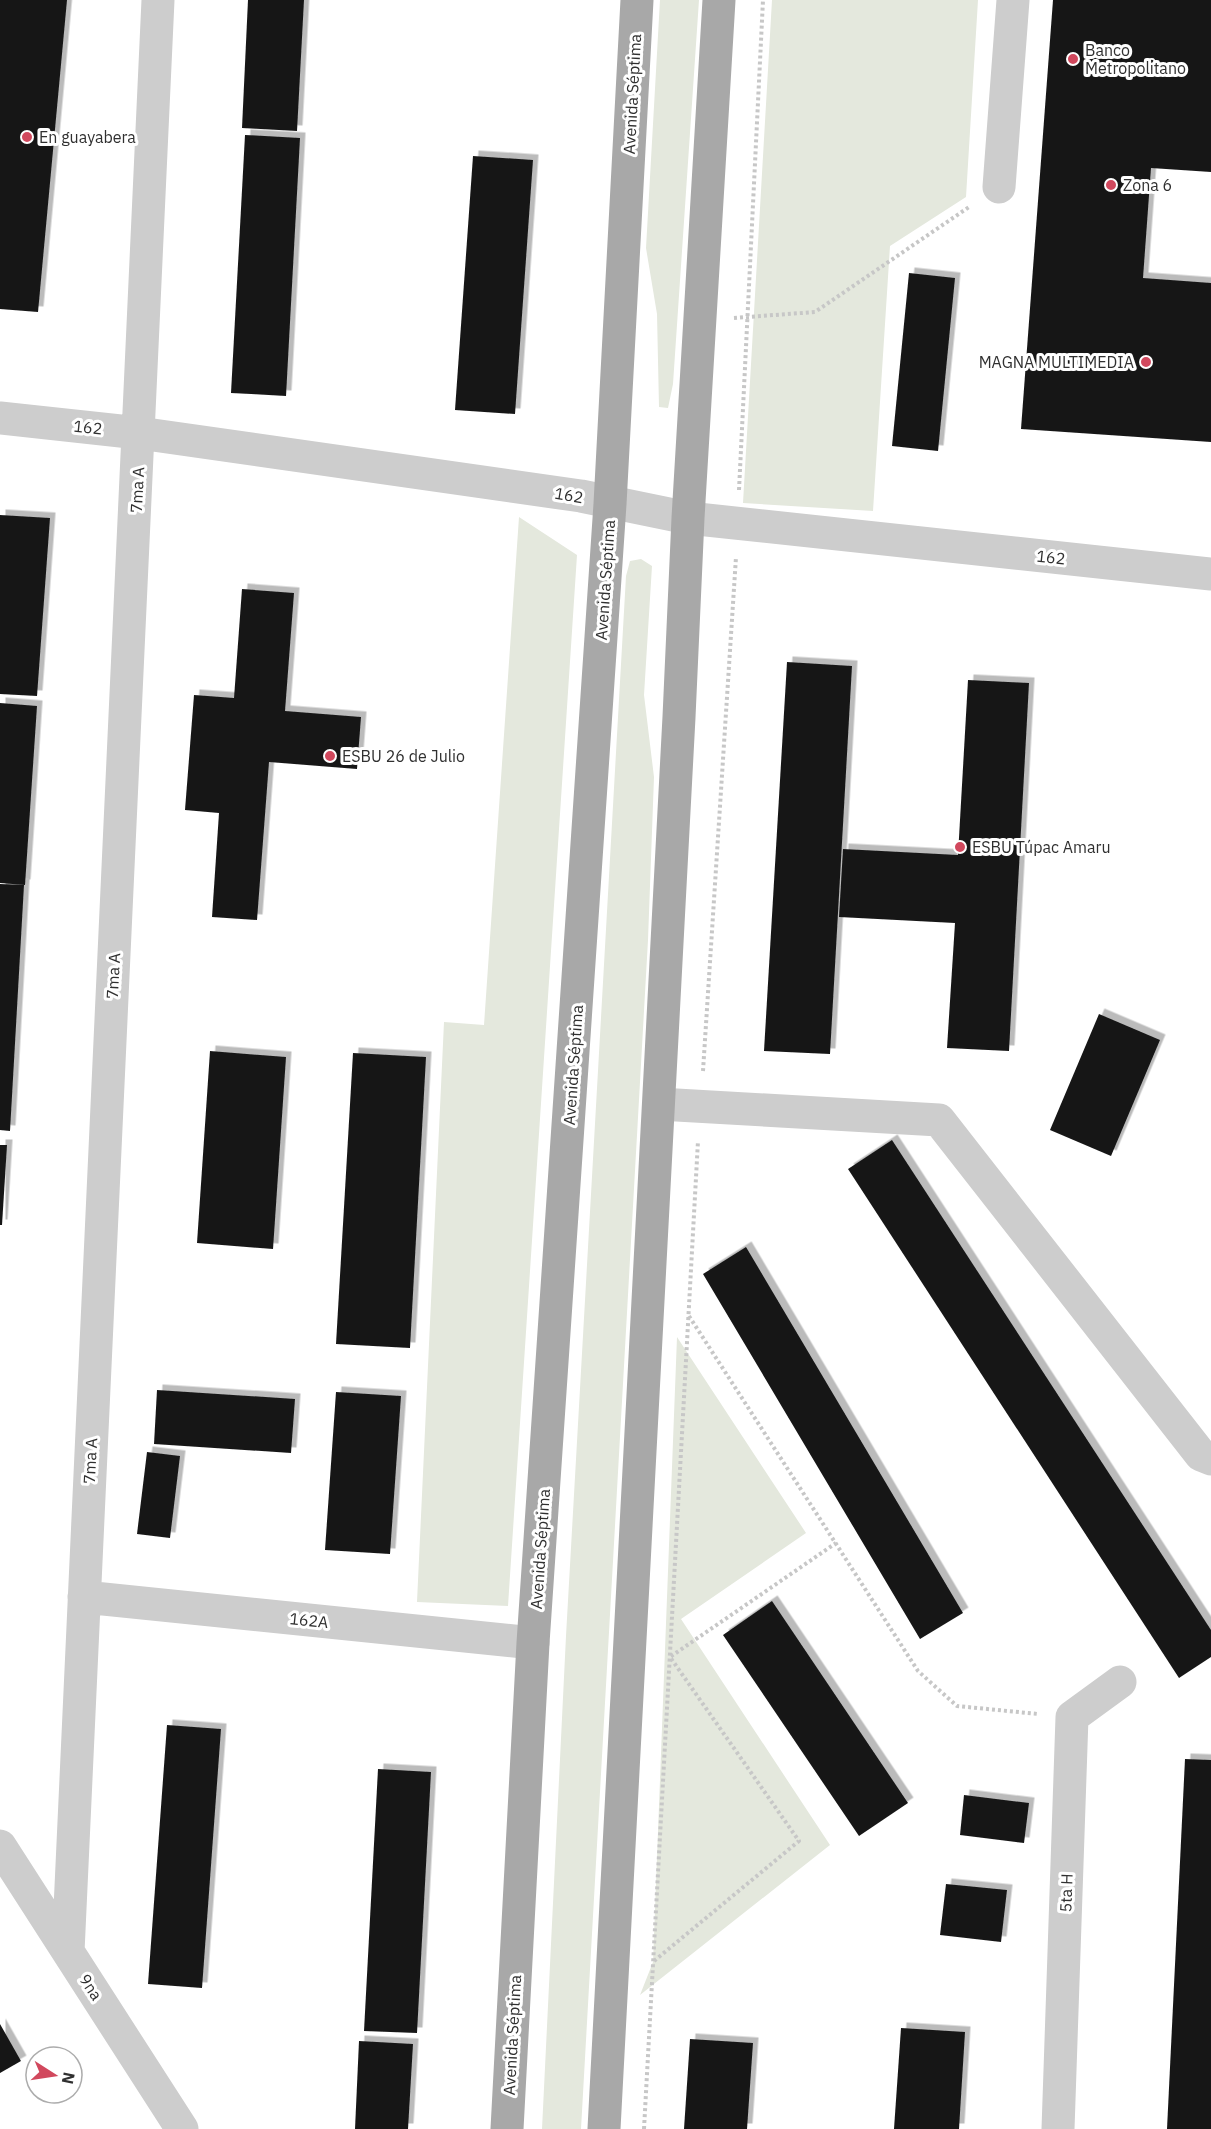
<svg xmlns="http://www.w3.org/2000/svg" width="1211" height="2129" viewBox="0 0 1211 2129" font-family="'IBM Plex Sans',sans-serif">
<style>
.green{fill:#e4e8dd}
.building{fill:#171717;filter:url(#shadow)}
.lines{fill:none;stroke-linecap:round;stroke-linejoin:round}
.path{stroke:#c7c7c7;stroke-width:4;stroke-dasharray:3 3;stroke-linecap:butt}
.minor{stroke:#cdcdcd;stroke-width:33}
.major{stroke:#a8a8a8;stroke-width:33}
.poi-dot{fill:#d1485d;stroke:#fff;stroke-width:2}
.labels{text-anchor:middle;stroke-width:6;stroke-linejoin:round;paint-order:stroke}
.poi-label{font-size:16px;fill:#303030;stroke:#fff;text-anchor:start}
.street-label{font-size:16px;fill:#303030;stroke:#fff}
</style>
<defs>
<filter id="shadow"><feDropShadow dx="5.5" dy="-5.5" stdDeviation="0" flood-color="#0004"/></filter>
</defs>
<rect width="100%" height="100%" fill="#fff"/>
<path class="green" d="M660,0H699L673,384L668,408L659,407L657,314L646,248Z
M772,0H978L966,197L890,246L873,511L743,503Z
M519,517L577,555L508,1606L417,1602L444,1022L484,1025Z
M641,559L652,566L644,695L654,777L648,940L581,2129H542L566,1636L626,576L630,561Z
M677,1337L806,1533L681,1619L830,1845L640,1995L653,1962Z"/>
<path class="building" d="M0,0H67L38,312L0,309Z
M248,0H304L297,131L242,128Z
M1053,0H1211V172L1151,168L1143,278L1211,283V442L1021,429Z
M245,135L300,138L286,396L231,393Z
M473,156L533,160L515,414L455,410Z
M909,273L955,278L938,451L892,446Z
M0,515L50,518L37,696L0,694Z
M242,589L294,593L285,711L361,717L357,769L269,762L257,920L212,917L219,813L185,810L194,695L234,698Z
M787,662L852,666L830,1054L764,1051Z
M968,680L1029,683L1009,1051L947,1048L955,923L839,917L843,849L958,855Z
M0,703L37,706L25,885L0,883Z
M0,884L24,885L10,1131L0,1130Z
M1099,1014L1160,1040L1111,1156L1050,1130Z
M210,1051L286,1057L273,1249L197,1243Z
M353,1053L426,1057L410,1348L336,1344Z
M892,1140L1211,1630V1657L1179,1678L848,1169Z
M0,1145H7L2,1225H0Z
M746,1247L963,1613L920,1639L703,1274Z
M157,1390L295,1399L291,1453L154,1444Z
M336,1392L401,1396L390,1554L325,1550Z
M147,1452L180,1456L170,1538L137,1534Z
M772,1601L908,1803L859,1836L723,1635Z
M167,1725L221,1729L202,1988L148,1984Z
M1185,1759L1211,1760V2129H1167Z
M378,1769L431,1772L417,2033L364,2031Z
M964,1795L1029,1803L1024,1843L960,1835Z
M946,1884L1007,1890L1001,1942L940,1935Z
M0,2024L21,2061L0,2073Z
M901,2028L965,2032L959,2129H894Z
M690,2039L753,2043L747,2129H684Z
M359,2041L413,2044L408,2129H355Z"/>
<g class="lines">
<path class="path" d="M734,318L815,312L969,207
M739,490L763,0
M703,1071L736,557
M689,1316L918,1671L957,1706L1038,1714
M654,1961L799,1841L670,1657L836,1543
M644,2129L698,1141"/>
<path class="minor" d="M999,187L1013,0
M0,418L139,433L581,496L688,518L1211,574
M659,1104L939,1120L1201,1455L1211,1459
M84,1597L533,1643
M0,1846L182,2129
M68,1952L158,0
M1058,2129L1072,1717L1120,1682"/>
<path class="major" d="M507,2129L533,1643L610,504L637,0
M604,2129L679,717L688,518L719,0"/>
</g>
<g class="poi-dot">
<circle cx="1073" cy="59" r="6"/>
<circle cx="27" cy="137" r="6"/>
<circle cx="1111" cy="185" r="6"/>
<circle cx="1146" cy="362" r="6"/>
<circle cx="330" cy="756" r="6"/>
<circle cx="960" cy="847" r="6"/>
</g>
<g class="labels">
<g class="poi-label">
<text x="1085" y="56">Banco<tspan x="1085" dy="18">Metropolitano</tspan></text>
<text x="39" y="143">En guayabera</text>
<text x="1123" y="191">Zona 6</text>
<text x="1134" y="368" text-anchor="end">MAGNA MULTIMEDIA</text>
<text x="342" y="762">ESBU 26 de Julio</text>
<text x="972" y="853">ESBU Túpac Amaru</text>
</g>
<g class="street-label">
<text transform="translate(632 94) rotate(-87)" y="6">Avenida Séptima</text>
<text transform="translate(88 427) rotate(6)" y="6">162</text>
<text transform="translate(137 490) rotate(-87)" y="6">7ma A</text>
<text transform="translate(569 495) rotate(10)" y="6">162</text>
<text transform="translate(1051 557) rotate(6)" y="6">162</text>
<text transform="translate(605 580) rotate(-86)" y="6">Avenida Séptima</text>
<text transform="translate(113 976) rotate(-87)" y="6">7ma A</text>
<text transform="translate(573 1065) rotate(-86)" y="6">Avenida Séptima</text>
<text transform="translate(90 1461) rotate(-87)" y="6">7ma A</text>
<text transform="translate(540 1549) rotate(-86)" y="6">Avenida Séptima</text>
<text transform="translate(309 1620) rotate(6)" y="6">162A</text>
<text transform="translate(1066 1893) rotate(-88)" y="6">5ta H</text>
<text transform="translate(91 1987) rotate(57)" y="6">9na</text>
<text transform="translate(512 2035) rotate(-87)" y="6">Avenida Séptima</text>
</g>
</g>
<g transform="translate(54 2075) rotate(102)"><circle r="28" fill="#ffffff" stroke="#acacac" stroke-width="1.5"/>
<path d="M0-4.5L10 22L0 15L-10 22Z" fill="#d1485d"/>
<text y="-9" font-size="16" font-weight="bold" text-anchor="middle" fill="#303030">N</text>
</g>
</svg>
